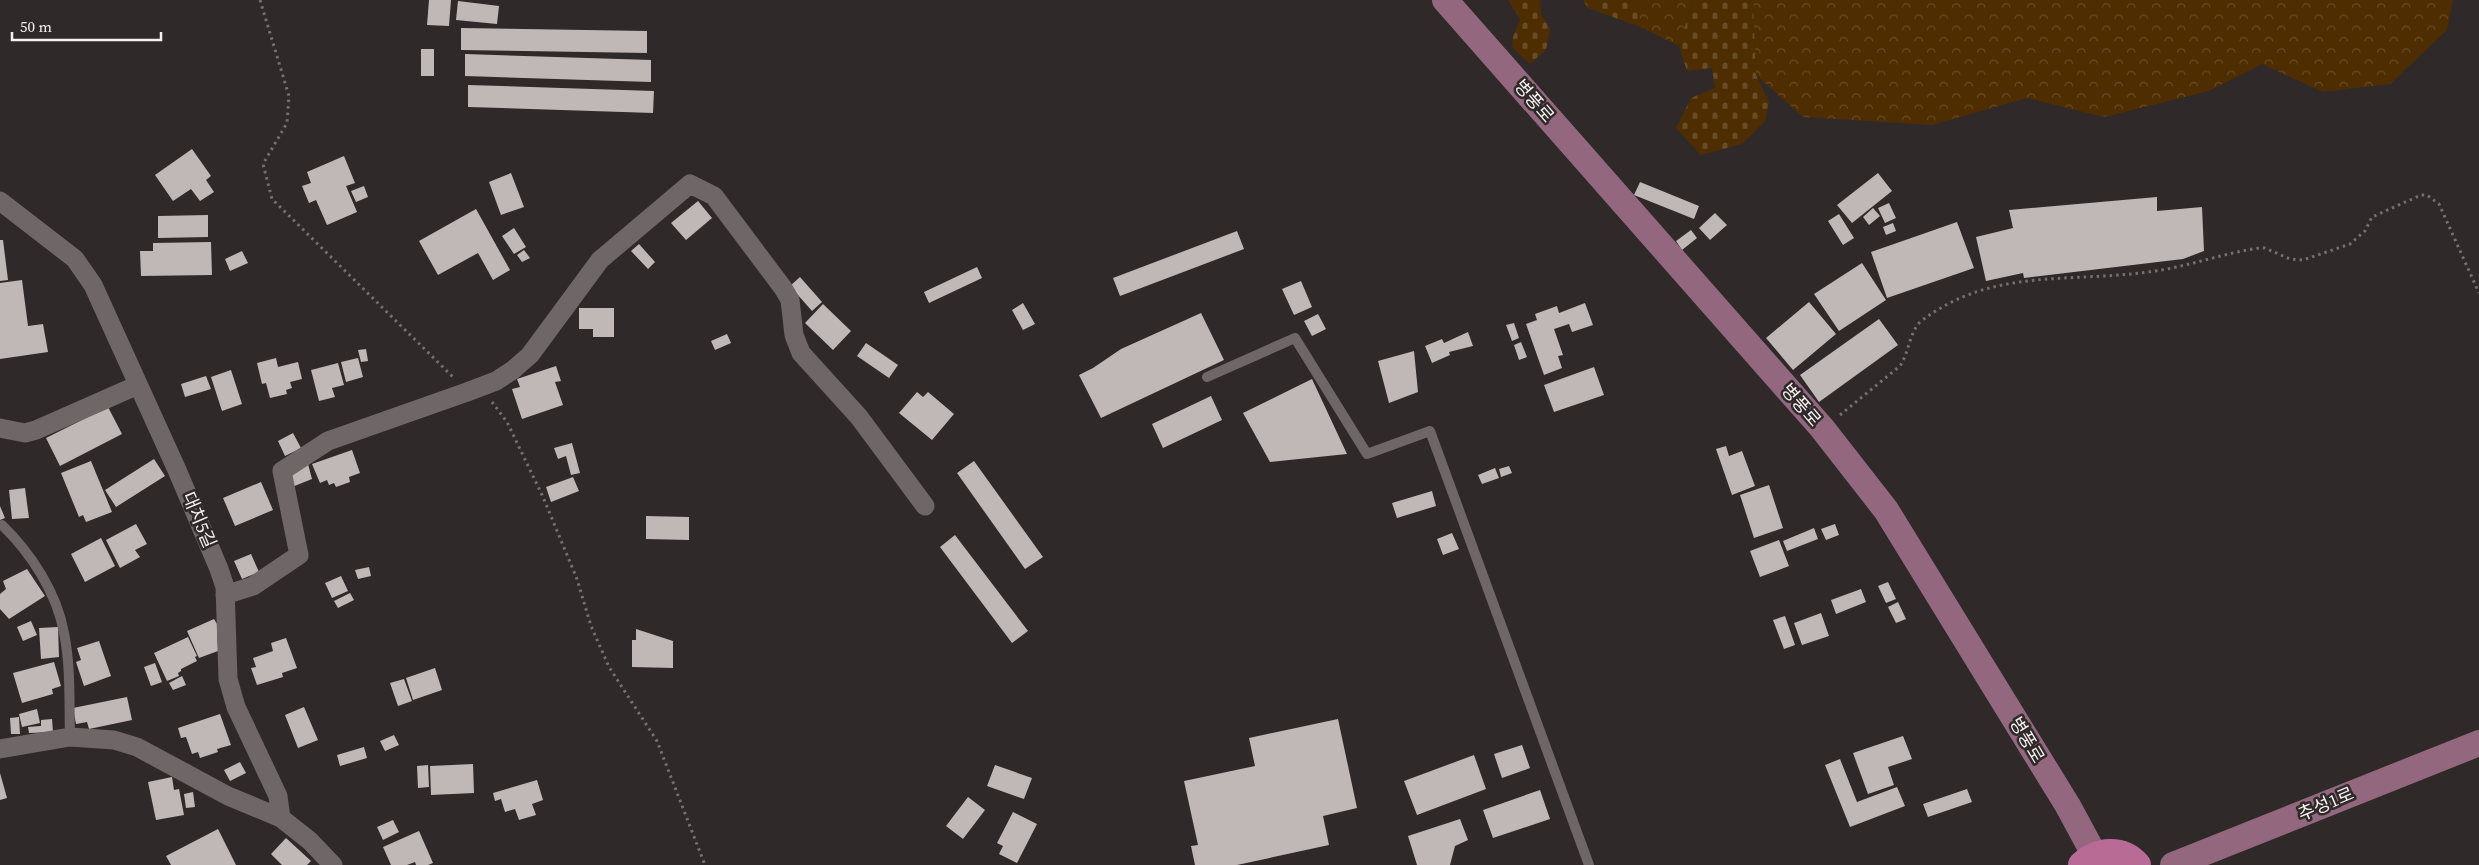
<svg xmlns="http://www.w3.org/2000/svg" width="2479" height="865" viewBox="0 0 2479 865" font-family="'Source Serif 4','Noto Sans KR',serif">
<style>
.forest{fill:url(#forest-crowns)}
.cemetery{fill:url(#cemetery-stones)}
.building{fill:#c0b8b6}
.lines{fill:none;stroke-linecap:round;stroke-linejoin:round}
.path{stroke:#756f6f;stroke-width:3;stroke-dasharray:2.5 4;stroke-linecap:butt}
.lane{stroke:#6e6667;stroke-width:10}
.street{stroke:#6e6667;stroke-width:19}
.secondary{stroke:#93687e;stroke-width:26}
.primary{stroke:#b86b95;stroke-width:28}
.labels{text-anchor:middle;stroke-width:5;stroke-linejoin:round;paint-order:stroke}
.street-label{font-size:18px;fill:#f5f1f1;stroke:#2f2929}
</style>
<defs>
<pattern id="forest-crowns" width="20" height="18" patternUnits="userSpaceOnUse" patternTransform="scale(1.25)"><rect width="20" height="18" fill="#4e2d00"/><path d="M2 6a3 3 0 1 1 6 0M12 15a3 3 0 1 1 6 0" fill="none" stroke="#684c26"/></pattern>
<pattern id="cemetery-stones" width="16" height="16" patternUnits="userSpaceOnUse" patternTransform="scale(1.25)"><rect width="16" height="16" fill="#4e2d00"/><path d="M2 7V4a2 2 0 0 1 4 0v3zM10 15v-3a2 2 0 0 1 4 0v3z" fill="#684c26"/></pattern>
</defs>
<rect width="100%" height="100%" fill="#2f2929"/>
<path class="forest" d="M1634,0H1693L1679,46L1643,28Z
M1753,0H2453L2447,30L2390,84L2323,92L2262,64L2209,91L2104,117L2027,98L1932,125L1803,117L1756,75Z"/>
<path class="cemetery" d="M1508,0H1540L1541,14L1550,29L1546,50L1530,64L1512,47L1513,37L1520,19Z
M1583,0H1634L1643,28L1588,8Z
M1693,0H1753L1756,75L1769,102L1765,121L1742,144L1701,155L1676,128L1691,98L1715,88L1712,68L1687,71L1679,46Z"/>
<path class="building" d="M429,0H451L449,26L427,25Z
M458,1L499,6L497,24L456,20Z
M461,28L647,31V53L461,50Z
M421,49H434V76H421Z
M465,54L651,60V82L465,76Z
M468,85L654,91L653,113L468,107Z
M192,149L211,176L206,180L214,192L200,201L191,189L173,201L155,175Z
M344,156L355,183L346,186L357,212L327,225L316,200L309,203L302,186L311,183L307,172Z
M511,173L524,207L501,215L489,182Z
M1878,173L1892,191L1852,223L1837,205Z
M1640,182L1699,206L1694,219L1634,195Z
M364,186L368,197L356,202L351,191Z
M2157,197V211L2202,207L2204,251L2183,259L2024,278L2023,273L1986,281L1976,237L2013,228L2009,210Z
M698,201L712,218L686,240L671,223Z
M1889,203L1896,218L1885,223L1878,208Z
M1873,208L1880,216L1869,225L1863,217Z
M476,209L510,270L493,280L478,253L438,275L419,241Z
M1715,213L1727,225L1710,240L1699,228Z
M1839,214L1854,238L1843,245L1828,221Z
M208,215V237L158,238V216Z
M1957,222L1974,268L1887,298L1871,252Z
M1893,223L1896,231L1886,235L1883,227Z
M514,228L526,247L514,254L502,236Z
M1691,230L1697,238L1682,250L1676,241Z
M1237,231L1244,249L1120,296L1113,278Z
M0,240H3L8,280L0,281Z
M211,242L212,275L141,276L140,251H153V243Z
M639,244L655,262L648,269L631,251Z
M524,250L530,258L522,262L517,255Z
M242,251L248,263L230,271L225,259Z
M1862,263L1886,300L1839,331L1814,294Z
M977,267L982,278L929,303L924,292Z
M800,277L822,302L812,311L790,286Z
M22,280L28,326L43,324L48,352L0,359V283Z
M1301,281L1312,307L1294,315L1282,289Z
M1809,302L1836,334L1793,370L1766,338Z
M1023,303L1035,324L1023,330L1012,310Z
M1585,303L1593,325L1572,332L1569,324L1554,329L1563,355L1558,356L1562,368L1544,375L1526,324L1537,320L1535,314L1557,306L1559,313Z
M823,304L851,331L833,350L805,323Z
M579,308H614V337H593V329H579Z
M1201,313L1224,360L1101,418L1079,375L1093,368L1121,349Z
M1318,314L1326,329L1312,336L1304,321Z
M1879,319L1898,345L1819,402L1800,375Z
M1514,323L1519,338L1512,341L1506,325Z
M1468,332L1473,346L1449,352L1450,355L1432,363L1425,346L1442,339L1444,343Z
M727,334L731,343L715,350L711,341Z
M1521,342L1527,357L1519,360L1514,345Z
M866,343L898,365L889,378L857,356Z
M366,349L368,361L361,362L358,350Z
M1414,351L1418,392L1389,403L1378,361Z
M276,358L278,367L298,362L302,379L290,382L292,388L286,390L287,394L270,398L266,383L262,384L257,363Z
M358,358L363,377L346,382L341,362Z
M338,363L344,385L332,388L335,397L319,401L311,370Z
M556,366L561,381L555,382L563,405L522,419L512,389L520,387L517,379Z
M1594,367L1604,395L1554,412L1544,385Z
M231,370L242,404L222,411L211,377Z
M206,376L211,389L185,397L181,384Z
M1312,379L1347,454L1270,462L1243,413Z
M917,392L923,397L928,392L954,414L932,440L899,413Z
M1211,396L1222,420L1163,448L1152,424Z
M108,407L122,434L60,466L46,438Z
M293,433L301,448L285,456L278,441Z
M572,443L580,473L571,475L566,456L558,459L554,448Z
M1726,446L1729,456L1742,451L1755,486L1732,495L1716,449Z
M352,450L360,473L349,477L350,482L336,487L334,483L329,485L327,480L320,483L312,464Z
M154,459L165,476L116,507L105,490Z
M91,461L112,512L86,522L83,515L79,517L61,473Z
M974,461L1043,557L1025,569L957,473Z
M308,464L312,479L292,487L291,474Z
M1509,466L1512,473L1501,477L1499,469Z
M1495,468L1499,478L1482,484L1478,475Z
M573,477L579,491L551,502L546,487Z
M261,482L273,510L235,526L223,498Z
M1769,485L1783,528L1754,538L1740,495Z
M25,488L29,518L12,519L9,490Z
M1432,491L1436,506L1397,518L1392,503Z
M0,506L5,518L0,520Z
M646,516L689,517V540L646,539Z
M136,524L147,544L135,550L140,557L120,568L106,540Z
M1835,524L1839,535L1826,540L1821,529Z
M1814,528L1818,539L1787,551L1783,541Z
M1452,533L1459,549L1443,555L1437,539Z
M955,535L1028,631L1012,643L940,547Z
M101,538L115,566L85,582L71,554Z
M1779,540L1789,566L1760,577L1750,551Z
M251,554L259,572L242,579L234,561Z
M369,567L371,576L358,579L355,570Z
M27,569L45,596L9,619L0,609V594L6,589L3,581Z
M341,576L348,591L332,598L325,583Z
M1888,582L1896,599L1886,603L1878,586Z
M1861,589L1866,602L1836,614L1831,600Z
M350,593L354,600L338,608L334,601Z
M1898,602L1906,619L1896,623L1888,607Z
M1821,613L1829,636L1802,645L1794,623Z
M1785,616L1795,645L1784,649L1773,620Z
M214,619L217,624L218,651L199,658L187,631Z
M31,621L37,635L23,641L17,627Z
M58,627L59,657L41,659L39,628Z
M636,629L673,641V668L632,667V640H636Z
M188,637L197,656L195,657L197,661L181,669V671L178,673L179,676L167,681L154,653Z
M286,638L297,668L282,673L283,677L257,685L251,668L256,667L253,658L273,651L271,643Z
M99,641L111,676L84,686L76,662L81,660L77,648Z
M54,662L61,686L52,689L53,694L22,703L13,673Z
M155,663L162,682L151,686L144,667Z
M435,668L442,690L413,700L406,678Z
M182,676L186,685L173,690L169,683Z
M404,679L412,701L398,706L390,683Z
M127,697L132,720L89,729L87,722L76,724L73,708Z
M304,707L318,740L298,748L285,715Z
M37,709L40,723L22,727L19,714Z
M220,714L231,745L217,749L218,752L200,758L198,752L192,754L186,737L181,738L178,728Z
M19,717L20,734H11L10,718Z
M52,719L53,732L29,733L28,727L41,726V720Z
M1338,719L1357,808L1323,816L1329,845L1237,865H1195L1191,846L1198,845L1184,781L1255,766L1249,738Z
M394,735L399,745L385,751L380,741Z
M1903,736L1912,759L1888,767L1894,785L1868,794L1853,753Z
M1522,745L1530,768L1502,778L1494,754Z
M364,747L367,758L340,766L337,755Z
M1474,755L1486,789L1417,815L1404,781Z
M1840,759L1857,802L1897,787L1905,806L1850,827L1825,765Z
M240,762L246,773L230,781L224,770Z
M473,764L474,793L431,795L430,766Z
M428,765L429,787L418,788L417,766Z
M995,765L1032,778L1024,799L987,786Z
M0,773L7,798L0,800Z
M172,777L174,790L179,789L184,815L156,820L148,782Z
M537,780L543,800L532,804L536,815L519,820L515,809L505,812L501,799L495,801L493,793Z
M1967,789L1972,802L1928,817L1923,804Z
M1540,790L1550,819L1493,838L1483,810Z
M193,792L195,807L186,808L184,794Z
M968,797L985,810L963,839L946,826Z
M1013,812L1037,824L1017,863L999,854L1003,846L997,843Z
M1460,819L1468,840L1455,846L1450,865H1417L1408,836Z
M393,820L399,832L383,840L377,827Z
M218,829L236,865H171L166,856Z
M419,831L433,863L428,865H416L415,862L407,865H391L383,847Z
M286,838L311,861L307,865H282L271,854Z"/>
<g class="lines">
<path class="path" d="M260,0L289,96L287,123L263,164L272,199L454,378
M492,402L507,422L543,497L577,579L591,626L609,667L657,741L705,865
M1840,415L1900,366C1909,352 1909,334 1920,322C1992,266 2071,284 2155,271C2190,266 2224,253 2259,248H2265L2290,259L2303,260L2350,244L2365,231L2372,217L2421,195H2427L2439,204L2479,293"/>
<path class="lane" d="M1207,377L1295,338L1367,454L1430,431L1589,865
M2,525C31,553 57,593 64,633C71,667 69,703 70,737"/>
<path class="street" d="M0,201L75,259L93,285L177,470L219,569L225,587L228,679L236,707L278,796L281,818L310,841L333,865
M0,428L25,433L36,430L138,385
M225,595L253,586L299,555L282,471L328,441L467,392L496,381L513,370L530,355L600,260L690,184L714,196L783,288L790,300L794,335L801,353L859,417L925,506
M0,749L70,737L114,740L137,747L228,796L281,818"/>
<path class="secondary" d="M1445,0L1822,428L1886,510L2068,806L2095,856
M2173,865L2479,743"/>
<path class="primary" d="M2082,865C2098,850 2122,848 2137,865"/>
</g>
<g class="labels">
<g class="street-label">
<text transform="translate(1534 101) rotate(49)" y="6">병풍로</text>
<text transform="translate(1801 405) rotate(49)" y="6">병풍로</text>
<text transform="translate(199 520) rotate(67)" y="6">대치5길</text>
<text transform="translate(2027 740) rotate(59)" y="6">병풍로</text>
<text transform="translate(2326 804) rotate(-23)" y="6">추성1로</text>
</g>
</g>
<path d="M12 32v8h149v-8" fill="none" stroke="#f5f1f1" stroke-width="2.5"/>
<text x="20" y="32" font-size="15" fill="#f5f1f1" stroke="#2f2929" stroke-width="4" paint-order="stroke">50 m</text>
</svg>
